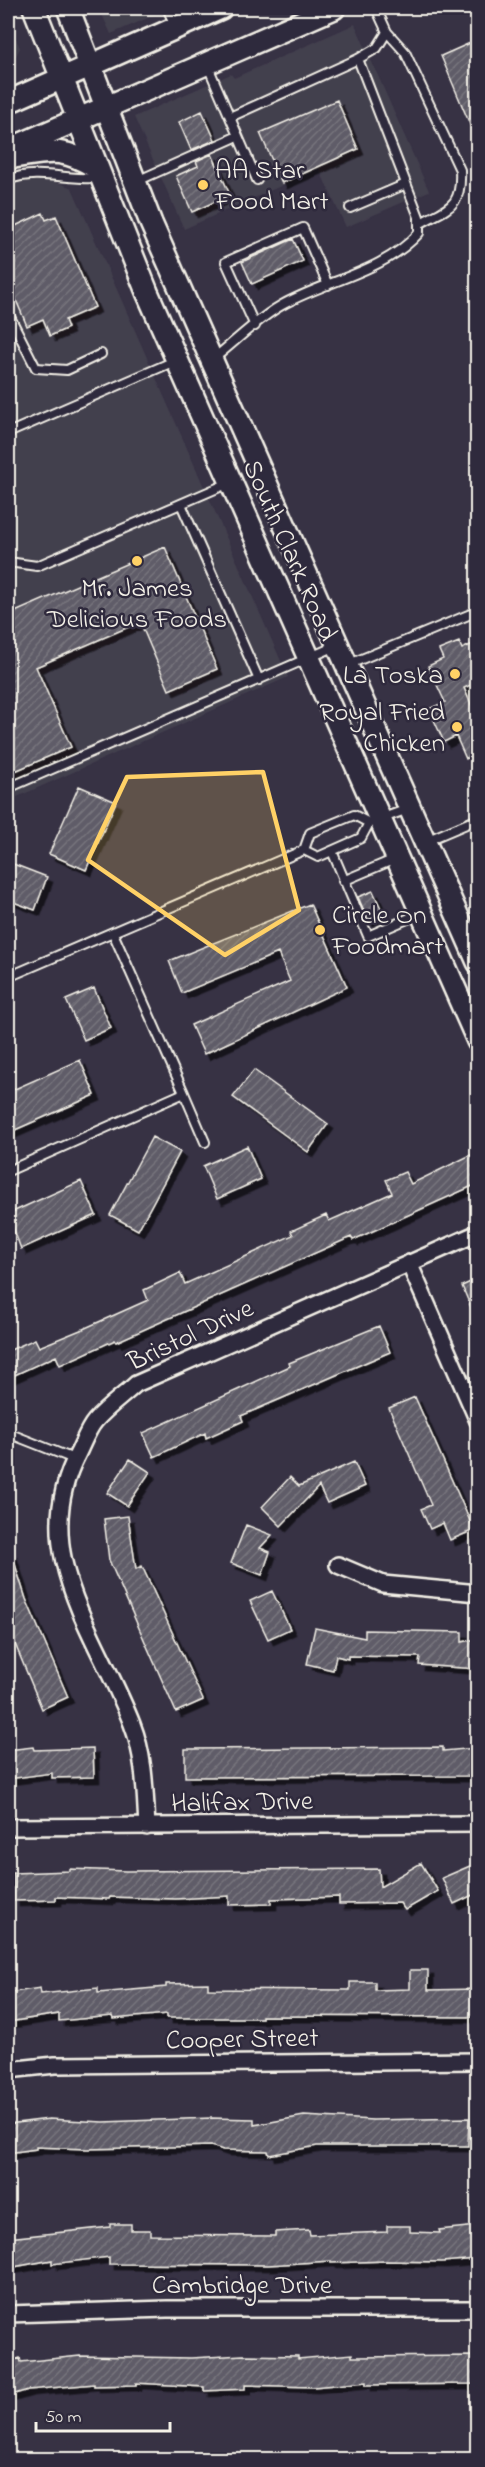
<svg xmlns="http://www.w3.org/2000/svg" width="485" height="2467" viewBox="0 0 485 2467" font-family="'Indie Flower',sans-serif">
<style>
.built{fill:#433f4e}
.building{fill:url(#building-hatch);stroke:#f4f1e8;stroke-width:1.5;filter:url(#shadow)}
.lines{fill:none;stroke-linecap:round;stroke-linejoin:round}
.lane-casing{stroke:#f4f1e8;stroke-width:12}
.street-casing{stroke:#f4f1e8;stroke-width:20}
.secondary-casing{stroke:#f4f1e8;stroke-width:26}
.lane{stroke:#2f2a3d;stroke-width:8}
.street{stroke:#2f2a3d;stroke-width:15}
.secondary{stroke:#2f2a3d;stroke-width:21}
.marked{fill:#ffd166;fill-opacity:0.2;stroke:#ffd166;stroke-width:4.5;stroke-linejoin:round}
.poi-dot{fill:#ffd166;stroke:#2f2a3d;stroke-width:2}
.labels{text-anchor:middle;stroke-width:5;stroke-linejoin:round;paint-order:stroke}
.poi-label{font-size:27px;fill:#f4f1e8;stroke:#2f2a3d;text-anchor:start}
.street-label{font-size:27px;fill:#f4f1e8;stroke:#2f2a3d}
</style>
<defs>
<pattern id="building-hatch" width="6" height="6" patternUnits="userSpaceOnUse" patternTransform="scale(1.5)"><rect width="6" height="6" fill="#5f5c67"/><path d="M-1 1l2-2M0 6l6-6M5 7l2-2" fill="none" stroke="#77747d"/></pattern>
<filter id="shadow"><feDropShadow dx="5.5" dy="5.5" stdDeviation="0" flood-color="#0009"/></filter>
</defs>
<rect width="100%" height="100%" fill="#373244"/>
<filter id="ink" filterUnits="userSpaceOnUse"><feTurbulence type="fractalNoise" baseFrequency=".0167" numOctaves="2"/><feDisplacementMap in="SourceGraphic" scale="12" xChannelSelector="R" yChannelSelector="G"/><feConvolveMatrix kernelMatrix="1 2 1 2 8 2 1 2 1" color-interpolation-filters="sRGB"/></filter>
<g filter="url(#ink)">
<path class="built" d="M99,8H171L111,34Z
M8,20L20,48L8,72Z
M355,24L429,191L346,227L319,169L184,229L134,117L231,74L234,78Z
M22,169L72,188L288,677L8,801V176Z"/>
<path class="building" d="M477,40V141L441,56Z
M337,100L358,149L282,183L260,133Z
M202,111L215,140L191,150L179,122Z
M212,154L230,195L192,212L176,176L198,166L196,161Z
M43,213L46,220L56,216L95,307L65,320L68,328L50,336L43,319L27,326L8,281V237L13,234L11,228Z
M293,239L303,261L252,284L242,262Z
M165,547L217,669L169,690L140,622L36,667L71,747L8,774V615Z
M459,642L462,649L477,642V682L464,688L477,718V753L466,759L456,736L444,742L429,709L445,702L428,666L443,659L439,650Z
M79,786L116,802L86,870L49,854Z
M8,862L47,877L35,910L8,900Z
M373,891L383,913L368,920L358,897Z
M310,904L347,987L204,1054L191,1025L290,981L278,953L182,993L169,961Z
M94,988L111,1028L84,1040L66,1000Z
M80,1060L95,1095L8,1133V1092Z
M254,1070L328,1124L308,1152L233,1097Z
M152,1137L180,1152L138,1230L110,1215Z
M247,1146L261,1179L217,1199L203,1166Z
M477,1152V1184L353,1240L351,1237L116,1342L115,1340L60,1365L56,1356L8,1378V1351L35,1339L39,1347L83,1329L148,1300L144,1290L180,1273L185,1284L293,1235L291,1231L326,1215L329,1221L392,1193L386,1180L405,1172L411,1184Z
M81,1181L96,1215L21,1249L8,1214Z
M477,1279V1322L462,1286Z
M379,1326L390,1352L241,1416L243,1421L206,1438L205,1433L154,1457L143,1433L290,1366L289,1363Z
M415,1397L474,1530L450,1540L443,1523L430,1529L421,1509L431,1505L389,1408Z
M130,1459L150,1472L127,1506L107,1493Z
M354,1462L365,1486L327,1503L319,1486L281,1526L262,1507L290,1477L299,1486Z
M128,1516L136,1569L142,1566L203,1700L176,1712L109,1560L104,1519Z
M246,1525L272,1535L260,1548L270,1552L262,1575L231,1563Z
M11,1552L26,1599L68,1697L42,1709L8,1627V1553Z
M272,1591L290,1629L268,1639L250,1601Z
M315,1628L365,1638V1630L462,1632V1642L477,1639V1669L419,1665L420,1657L348,1656V1659L336,1656L333,1670L307,1664Z
M33,1747L34,1750L93,1748L94,1777L52,1778V1773L8,1779V1750Z
M443,1747V1751L477,1748V1776L185,1777V1749Z
M421,1863L438,1891L405,1910L400,1903L339,1904V1897L271,1899V1904L229,1905V1896L176,1899L110,1897L109,1899L56,1897V1900L14,1901L13,1873L70,1871V1869L126,1871L379,1869L380,1887Z
M477,1863V1893L454,1904L442,1878Z
M410,1970H428V1990L477,1989V2017L262,2016V2018H167V2014L113,2019L112,2016L59,2021V2014L8,2022V1993L40,1988L41,1994L98,1988V1993L166,1987V1984L208,1983V1989L350,1990V1982H375V1990L410,1989Z
M304,2116L373,2120L469,2118L468,2146H317L269,2155L268,2151L223,2150L211,2146L87,2149L36,2147V2149L8,2153V2124L49,2119L103,2122L211,2118L254,2119V2125Z
M110,2224H131V2230H150V2235L275,2236V2232L309,2230L310,2235L387,2232V2226H410V2232L440,2233L439,2230L477,2226V2259L442,2262L386,2261L331,2263V2261L268,2265L109,2264V2257L52,2264V2260L8,2268V2238L110,2227Z
M352,2354V2357L477,2356V2384L366,2385V2382L313,2387L245,2385V2389L204,2391V2387L136,2383V2385L94,2386V2384L28,2390L8,2396V2362L20,2358L21,2362L80,2356L191,2358L243,2355L298,2356V2359Z"/>
<g class="lines">
<g class="lane-casing">
<path id="lane" d="M167,8L175,25
M387,32L405,52L460,170C462,208 449,207 419,224
M207,64L257,180
M230,117L358,59
M8,180C38,168 68,181 100,178
M137,181L238,136
M350,208L406,184
M8,313L36,368L67,370L101,354
M255,326L226,262L303,228L328,285
M213,359C235,342 257,319 282,305C327,280 384,272 419,233V217L358,59L377,48L387,32L376,8
M8,433L177,360
M181,504L259,680
M8,562L37,566L229,483
M347,665L478,611
M8,788L336,646
M426,841L478,819
M304,850L318,857L361,838L369,823L408,809
M332,851L368,936L419,914
M343,881L395,859
M8,977L304,850L310,833L354,815L369,823
M184,1093L205,1142
M8,1171L184,1093L113,933
M8,1433L74,1459"/>
</g>
<g class="street-casing">
<path id="street" d="M409,1263L478,1421
M338,1565L383,1584L478,1593
M8,1827L478,1824
M147,1827C145,1792 145,1757 132,1724C98,1635 26,1552 78,1453C83,1443 88,1429 95,1421C107,1407 123,1396 136,1384L478,1233
M8,2070L55,2065L478,2061
M8,2314L167,2309H478"/>
</g>
<g class="secondary-casing">
<path id="secondary" d="M34,8L147,292L478,1041
M68,8L151,223L478,962
M8,102L221,8
M8,150L334,8
M8,158C48,152 61,145 97,168"/>
</g>
<use href="#lane" class="lane"/>
<use href="#street" class="street"/>
<use href="#secondary" class="secondary"/>
</g>
</g>
<path class="marked" d="M263,772L299,910L225,955L88,860L127,777Z"/>
<g class="poi-dot">
<circle cx="203" cy="185" r="6"/>
<circle cx="137" cy="561" r="6"/>
<circle cx="455" cy="674" r="6"/>
<circle cx="457" cy="727" r="6"/>
<circle cx="320" cy="930" r="6"/>
</g>
<g class="labels">
<g class="poi-label">
<text x="215" y="178">AA Star<tspan x="215" dy="31">Food Mart</tspan></text>
<text x="137" y="596" text-anchor="middle">Mr. James<tspan x="137" dy="31">Delicious Foods</tspan></text>
<text x="443" y="683" text-anchor="end">La Toska</text>
<text x="445" y="720" text-anchor="end">Royal Fried<tspan x="445" dy="31">Chicken</tspan></text>
<text x="332" y="923">Circle On<tspan x="332" dy="31">Foodmart</tspan></text>
</g>
<g class="street-label">
<text transform="translate(291 550) rotate(66)" y="9">South Clark Road</text>
<text transform="translate(190 1334) rotate(-25)" y="9">Bristol Drive</text>
<text transform="translate(242 1801) rotate(-1)" y="9">Halifax Drive</text>
<text transform="translate(242 2038) rotate(-1)" y="9">Cooper Street</text>
<text x="242" y="2293">Cambridge Drive</text>
</g>
</g>
<rect width="485" height="2467" fill="none" stroke="#2f2a3d" stroke-width="30"/>
<rect x="15" y="15" width="455" height="2437" fill="none" stroke="#f4f1e8" stroke-width="2" filter="url(#ink)"/>
<path d="M36 2422v9h134v-9" fill="none" stroke="#f4f1e8" stroke-width="3"/>
<text x="45" y="2422" font-size="18" fill="#f4f1e8" stroke="#2f2a3d" stroke-width="4.5" paint-order="stroke">50 m</text>
</svg>
